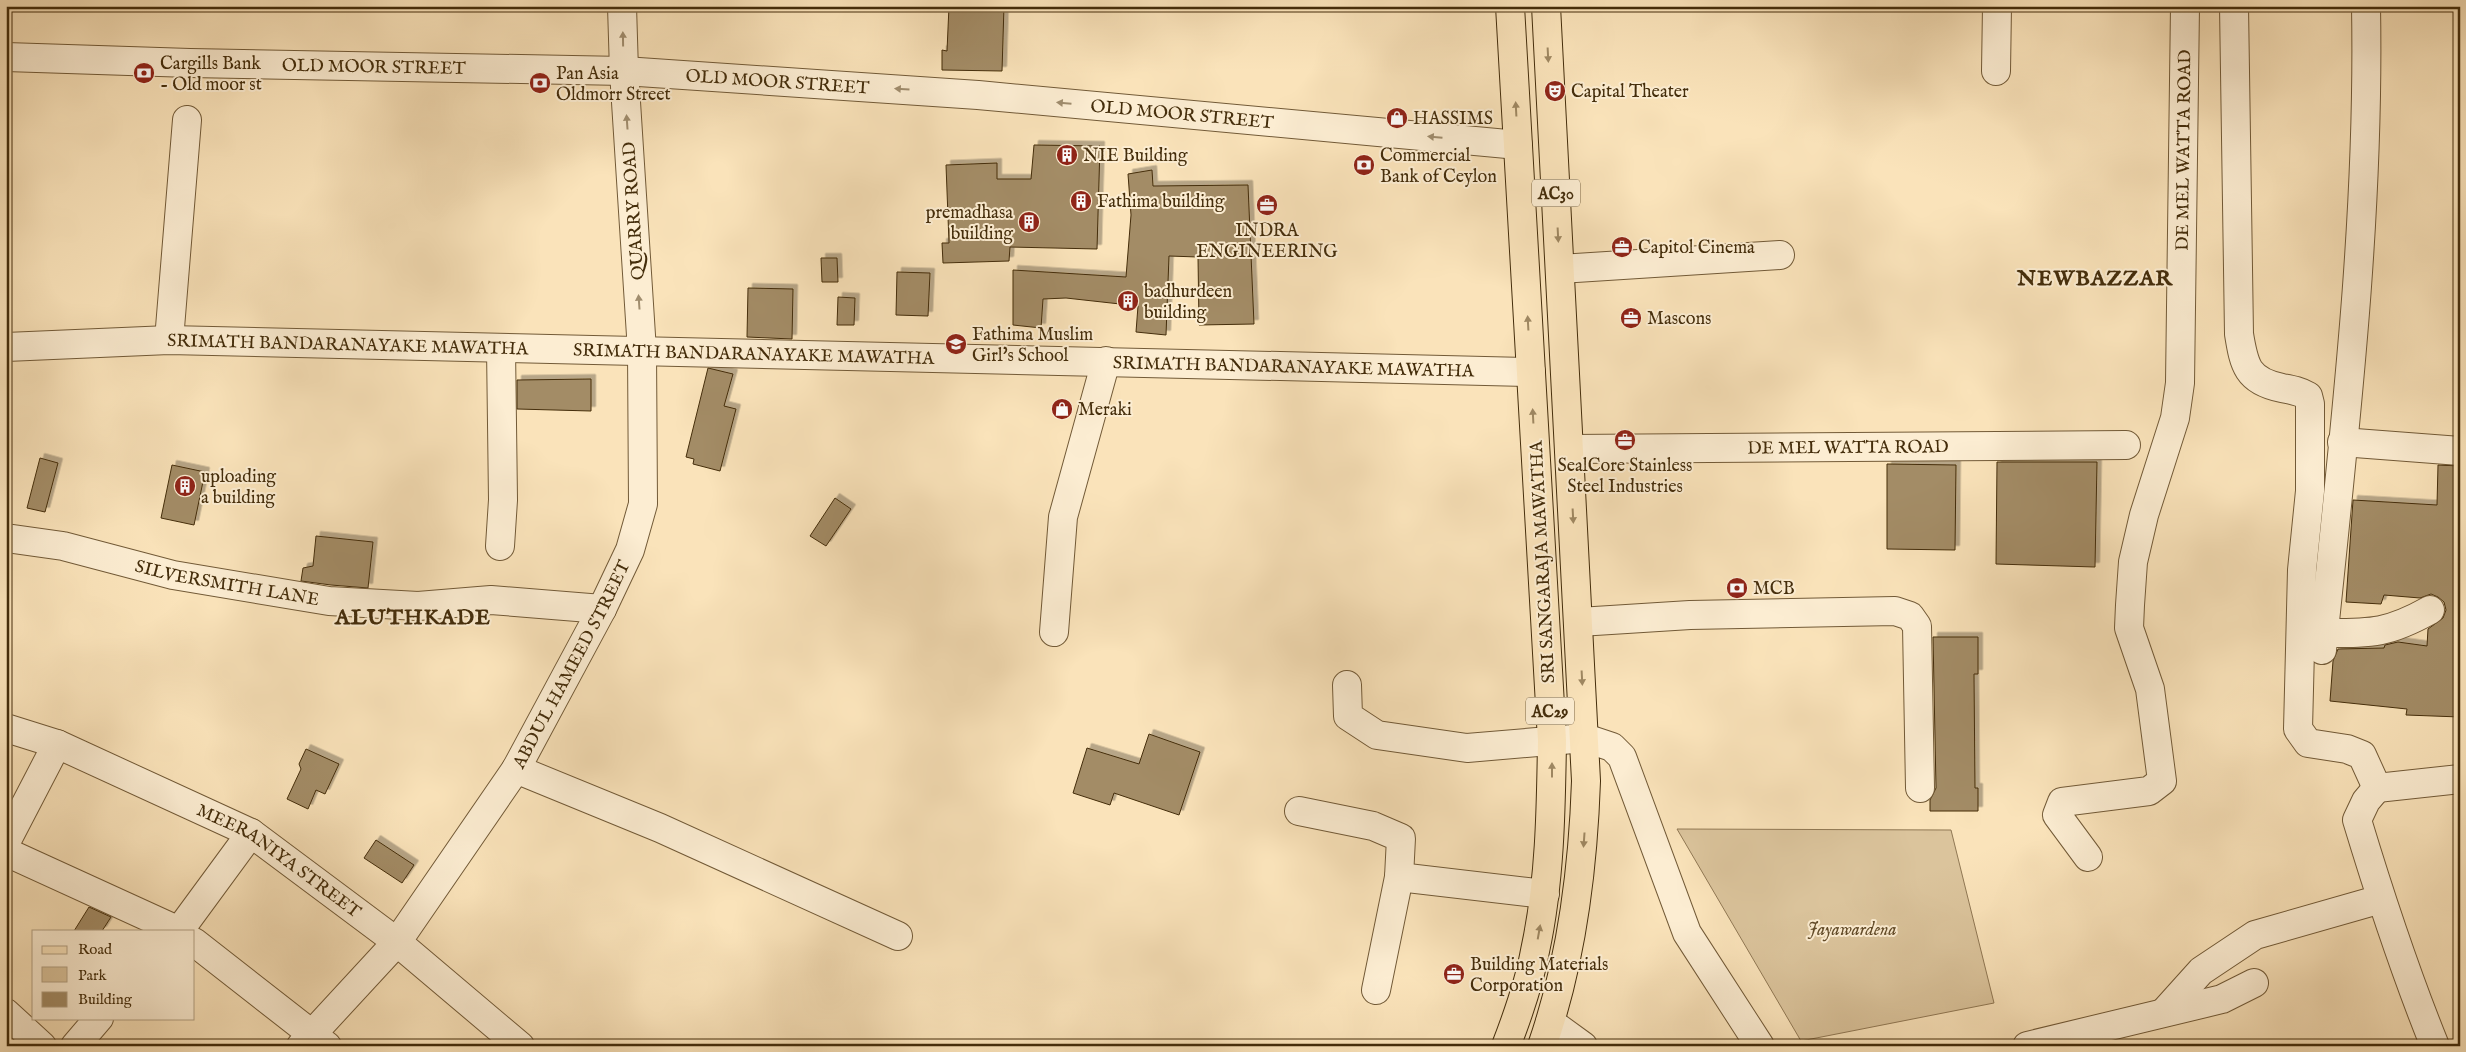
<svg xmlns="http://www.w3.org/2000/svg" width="2466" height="1052" viewBox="0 0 2466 1052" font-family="'IM FELL English',serif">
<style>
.green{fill:#dbc49c;stroke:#907854}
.building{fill:#a38c66;stroke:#442d0b;filter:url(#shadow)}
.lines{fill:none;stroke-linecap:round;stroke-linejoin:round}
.minor-casing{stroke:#725a37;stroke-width:30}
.major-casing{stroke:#442d0b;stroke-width:30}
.minor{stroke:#fcedd2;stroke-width:28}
.major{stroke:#fae3ba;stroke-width:28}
.oneway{fill:#a08d6e}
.oneway2{fill:#9f8862}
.labels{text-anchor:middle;stroke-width:4;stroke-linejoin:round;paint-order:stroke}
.shield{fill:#fcedd2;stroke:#7b6747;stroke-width:1}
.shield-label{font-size:16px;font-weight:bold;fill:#442d0b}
.poi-label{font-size:18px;fill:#442d0b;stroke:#fcedd2;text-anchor:start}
.street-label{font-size:18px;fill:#442d0b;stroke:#fcedd2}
.park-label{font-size:18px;font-style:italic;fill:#624b28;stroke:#fcedd2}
.district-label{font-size:22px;font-weight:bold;letter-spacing:1px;fill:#442d0b;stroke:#fcedd2}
</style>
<defs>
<filter id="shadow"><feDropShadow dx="4.5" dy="-4.5" stdDeviation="0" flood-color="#0004"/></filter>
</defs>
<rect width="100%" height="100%" fill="#fae3ba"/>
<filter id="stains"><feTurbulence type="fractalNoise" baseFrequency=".004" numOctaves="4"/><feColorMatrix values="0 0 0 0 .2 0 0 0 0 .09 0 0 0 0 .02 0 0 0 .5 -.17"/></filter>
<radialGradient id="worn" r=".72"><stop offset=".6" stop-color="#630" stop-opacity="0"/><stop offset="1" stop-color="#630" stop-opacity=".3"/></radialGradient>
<path class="green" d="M1677,829L1951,830L1994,1003L1801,1041Z"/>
<path class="building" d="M949,6H1004L1002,71L942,70V50L947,51Z
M1034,145L1100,146L1097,249L1010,247L1009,261L943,263L942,243H949L946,165L997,163V179H1031Z
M1152,170L1153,186L1248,185L1254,324L1199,325L1198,257L1169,256L1166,335L1136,332L1138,306L1066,298L1043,299L1041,328L1013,325V270L1126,277L1131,215L1128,174Z
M821,258H837L838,282H822Z
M897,272L930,273L928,316L896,315Z
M748,288L793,289L792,339L747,337Z
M838,297L855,298L854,325H837Z
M708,368L733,374L724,406L736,409L720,471L693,464L694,459L686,457Z
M591,379V411L517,409V380Z
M40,458L58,463L45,512L27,508Z
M1997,462H2097L2095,567L1996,564Z
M1887,464L1956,465L1955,550L1887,549Z
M172,465L205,472L194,525L161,518Z
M2438,465L2460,466V717L2406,715L2407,709L2330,701L2333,661L2338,649L2384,648L2385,645L2398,642L2427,646L2428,629L2443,618L2446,610L2444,602L2438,597L2431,594L2420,598L2384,595L2381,604L2346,602L2353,500L2437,505Z
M835,498L851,509L826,546L810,536Z
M316,536L373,542L368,588L331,585L301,581L303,568L313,566Z
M1933,637H1978V674H1974L1975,788H1978V811H1930V800L1936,788Z
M1149,734L1200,752L1179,815L1114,793L1110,805L1073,793L1087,748L1139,764Z
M306,749L339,764L325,794L316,790L308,809L287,799L301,769L299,764Z
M376,840L414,865L402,883L364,858Z
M89,907L111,917L102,931H74Z"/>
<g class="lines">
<g class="minor-casing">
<g id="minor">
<path d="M2234,6L2239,334C2244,365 2247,381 2282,388C2293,390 2299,391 2308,396L2310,404V491L2302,570L2298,729L2308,743L2347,749L2362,755L2377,788L2460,779"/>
<path id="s1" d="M6,57L190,63L624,71L978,95L1518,145"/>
<path d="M1996,71L1997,6"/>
<path d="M1560,269L1780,255"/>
<path d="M169,340L187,120"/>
<path id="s2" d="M6,347L169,340L1531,372"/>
<path d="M2342,442L2460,451"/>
<path id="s3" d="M1569,449L2126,445"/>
<path id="s4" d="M6,538L63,546L173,575L329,601L418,606L491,600L602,609"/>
<path d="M500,546L503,500L501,348"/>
<path d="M1579,622L1690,615L1895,611L1910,616L1917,626L1920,788"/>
<path d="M1054,632L1063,517L1106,361"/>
<path d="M2324,633C2371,633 2387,634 2430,610"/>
<path d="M2322,650C2344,436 2370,221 2366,6"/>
<path d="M1347,685L1348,716L1377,735L1467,748L1585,738L1612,747L1622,757L1687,933L1760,1046"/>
<path id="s5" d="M6,728L57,744L251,833L397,942L520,1046"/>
<path d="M516,769L660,828L898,936"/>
<path d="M2377,788L2366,801L2357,820C2380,896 2405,972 2435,1046"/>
<path d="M1299,811L1373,826L1401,838L1399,877L1376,990"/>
<path d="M6,842L57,744"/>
<path d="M6,852L179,931"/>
<path id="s6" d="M2088,857L2057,815L2062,802L2149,791L2162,781L2150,689L2129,628L2130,605L2133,562L2144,515L2175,418L2180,383L2185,6"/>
<path d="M1399,877L1545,894"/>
<path d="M179,931L251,833"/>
<path d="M194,942L327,1046"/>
<path d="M2165,1011L2201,971L2255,935L2381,899"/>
<path d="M6,1013L42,1046"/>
<path d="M1550,1022L1583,1046"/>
<path d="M75,1046L99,1018"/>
<path id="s7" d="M301,1046L397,942L516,769L602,609L630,550L643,504L642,351L624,71L622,6"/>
<path d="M2027,1046L2222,999L2254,983"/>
</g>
</g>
<g class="major-casing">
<path id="major" d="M1506,1046C1518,1015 1529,984 1535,951C1550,882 1551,810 1552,740L1510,6
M1542,1046C1572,960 1583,871 1586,781L1546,6"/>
</g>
<use href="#minor" class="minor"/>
<use href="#major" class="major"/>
</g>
<defs><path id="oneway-solid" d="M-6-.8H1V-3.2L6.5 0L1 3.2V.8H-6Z" transform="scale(1.25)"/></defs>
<g class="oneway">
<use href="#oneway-solid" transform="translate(623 39) rotate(-91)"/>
<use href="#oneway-solid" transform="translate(902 89) rotate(-176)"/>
<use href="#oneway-solid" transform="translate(1064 103) rotate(-175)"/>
<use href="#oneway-solid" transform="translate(627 122) rotate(-94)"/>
<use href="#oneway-solid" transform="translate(1435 137) rotate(-175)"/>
<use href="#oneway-solid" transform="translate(639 302) rotate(-94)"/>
</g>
<g class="oneway2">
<use href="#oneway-solid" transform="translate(1548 55) rotate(87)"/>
<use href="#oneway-solid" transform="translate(1516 109) rotate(-93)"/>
<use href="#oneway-solid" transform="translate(1558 235) rotate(87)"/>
<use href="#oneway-solid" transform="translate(1528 323) rotate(-93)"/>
<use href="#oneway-solid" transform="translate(1533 416) rotate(-93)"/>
<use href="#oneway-solid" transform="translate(1573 516) rotate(87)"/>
<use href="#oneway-solid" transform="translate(1582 678) rotate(87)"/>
<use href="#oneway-solid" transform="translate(1552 770) rotate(-90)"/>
<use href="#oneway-solid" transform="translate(1584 840) rotate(94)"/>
<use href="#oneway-solid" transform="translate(1539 932) rotate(-80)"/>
</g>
<defs>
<g id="bank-disc" transform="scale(1.125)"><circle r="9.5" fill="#8f2418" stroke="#fcedd2"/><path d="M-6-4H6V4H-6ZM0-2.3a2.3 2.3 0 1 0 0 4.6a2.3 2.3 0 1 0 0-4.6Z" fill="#fff"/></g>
<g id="theatre-disc" transform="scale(1.125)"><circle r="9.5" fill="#8f2418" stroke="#fcedd2"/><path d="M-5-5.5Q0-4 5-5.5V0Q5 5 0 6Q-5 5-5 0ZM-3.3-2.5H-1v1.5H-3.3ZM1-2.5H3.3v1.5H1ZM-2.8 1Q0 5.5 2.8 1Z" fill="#fff"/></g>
<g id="shop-disc" transform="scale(1.125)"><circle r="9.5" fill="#8f2418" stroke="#fcedd2"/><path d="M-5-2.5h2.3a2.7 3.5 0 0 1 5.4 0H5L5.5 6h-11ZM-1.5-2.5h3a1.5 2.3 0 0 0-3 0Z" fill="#fff"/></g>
<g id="building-disc" transform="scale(1.125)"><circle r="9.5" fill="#8f2418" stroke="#fcedd2"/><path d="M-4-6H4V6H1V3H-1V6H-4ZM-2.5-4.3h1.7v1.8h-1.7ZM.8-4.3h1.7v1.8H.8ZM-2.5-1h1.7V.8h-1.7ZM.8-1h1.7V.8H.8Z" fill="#fff"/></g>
<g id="office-disc" transform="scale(1.125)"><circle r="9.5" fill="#8f2418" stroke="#fcedd2"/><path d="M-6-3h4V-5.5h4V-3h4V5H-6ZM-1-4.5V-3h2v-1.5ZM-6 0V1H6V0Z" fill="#fff"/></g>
<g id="school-disc" transform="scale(1.125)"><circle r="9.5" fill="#8f2418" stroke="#fcedd2"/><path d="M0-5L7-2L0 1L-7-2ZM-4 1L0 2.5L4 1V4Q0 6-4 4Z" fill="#fff"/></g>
</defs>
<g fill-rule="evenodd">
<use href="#bank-disc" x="144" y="73"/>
<use href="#bank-disc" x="540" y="83"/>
<use href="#theatre-disc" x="1555" y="91"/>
<use href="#shop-disc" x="1397" y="118"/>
<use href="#building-disc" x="1067" y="155"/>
<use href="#bank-disc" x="1364" y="165"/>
<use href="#building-disc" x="1081" y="201"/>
<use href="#office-disc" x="1267" y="205"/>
<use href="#building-disc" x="1029" y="222"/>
<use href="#office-disc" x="1622" y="247"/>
<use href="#building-disc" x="1128" y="301"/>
<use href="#office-disc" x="1631" y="318"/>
<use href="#school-disc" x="956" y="344"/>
<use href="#shop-disc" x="1062" y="409"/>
<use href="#office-disc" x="1625" y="440"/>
<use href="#building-disc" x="185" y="486"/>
<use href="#bank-disc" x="1737" y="588"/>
<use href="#office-disc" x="1454" y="974"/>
</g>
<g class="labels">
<g class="shield">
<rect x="1532" y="179.5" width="48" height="27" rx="4"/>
<rect x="1526" y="697.5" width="48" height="27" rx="4"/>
</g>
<g class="shield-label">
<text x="1556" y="199">AC30</text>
<text x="1550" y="717">AC29</text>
</g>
<g class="poi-label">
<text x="160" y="69">Cargills Bank<tspan x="160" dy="21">- Old moor st</tspan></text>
<text x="556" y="79">Pan Asia<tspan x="556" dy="21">Oldmorr Street</tspan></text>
<text x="1571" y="97">Capital Theater</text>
<text x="1413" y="124">HASSIMS</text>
<text x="1083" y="161">NIE Building</text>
<text x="1380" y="161">Commercial<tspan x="1380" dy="21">Bank of Ceylon</tspan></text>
<text x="1097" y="207">Fathima building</text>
<text x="1013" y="218" text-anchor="end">premadhasa<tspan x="1013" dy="21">building</tspan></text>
<text x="1267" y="236" text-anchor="middle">INDRA<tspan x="1267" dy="21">ENGINEERING</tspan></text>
<text x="1638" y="253">Capitol Cinema</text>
<text x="1144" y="297">badhurdeen<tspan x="1144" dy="21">building</tspan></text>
<text x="1647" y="324">Mascons</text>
<text x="972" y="340">Fathima Muslim<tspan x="972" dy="21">Girl's School</tspan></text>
<text x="1078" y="415">Meraki</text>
<text x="1625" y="471" text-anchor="middle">SealCore Stainless<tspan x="1625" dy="21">Steel Industries</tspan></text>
<text x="201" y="482">uploading<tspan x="201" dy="21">a building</tspan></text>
<text x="1753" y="594">MCB</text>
<text x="1470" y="970">Building Materials<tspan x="1470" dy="21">Corporation</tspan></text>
</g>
<g class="street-label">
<text dy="6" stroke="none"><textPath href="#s1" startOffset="368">OLD MOOR STREET</textPath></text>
<text dy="6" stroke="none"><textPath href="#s1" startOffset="772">OLD MOOR STREET</textPath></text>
<text dy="6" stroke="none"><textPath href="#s1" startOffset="1178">OLD MOOR STREET</textPath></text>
<text dy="6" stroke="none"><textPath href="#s6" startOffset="812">DE MEL WATTA ROAD</textPath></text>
<text transform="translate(633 211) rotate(-94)" y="6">QUARRY ROAD</text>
<text dy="6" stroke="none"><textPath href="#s2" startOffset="342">SRIMATH BANDARANAYAKE MAWATHA</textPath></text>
<text dy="6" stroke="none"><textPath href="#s2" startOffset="748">SRIMATH BANDARANAYAKE MAWATHA</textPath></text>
<text dy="6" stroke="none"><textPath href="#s2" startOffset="1288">SRIMATH BANDARANAYAKE MAWATHA</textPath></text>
<text dy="6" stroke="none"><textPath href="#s3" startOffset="279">DE MEL WATTA ROAD</textPath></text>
<text transform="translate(1542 562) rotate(-93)" y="6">SRI SANGARAJA MAWATHA</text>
<text dy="6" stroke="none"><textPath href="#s4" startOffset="226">SILVERSMITH LANE</textPath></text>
<text dy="6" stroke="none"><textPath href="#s7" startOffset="470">ABDUL HAMEED STREET</textPath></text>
<text dy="6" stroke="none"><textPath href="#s5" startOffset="305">MEERANIYA STREET</textPath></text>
</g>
<g class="park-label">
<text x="1852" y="935">Jayawardena</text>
</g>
<g class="district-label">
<text x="2095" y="285">NEWBAZZAR</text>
<text x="413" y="624">ALUTHKADE</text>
</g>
</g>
<rect width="2466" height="1052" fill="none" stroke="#fae3ba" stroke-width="25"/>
<rect x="8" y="8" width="2451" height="1037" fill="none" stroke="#442d0b" stroke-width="2.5"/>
<rect x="12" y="12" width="2441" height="1027" fill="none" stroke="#442d0b"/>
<rect x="32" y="930" width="162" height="90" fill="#fcedd2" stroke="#b2a082"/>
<rect x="42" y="946" width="25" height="8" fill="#fae3ba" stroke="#b2a082"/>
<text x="78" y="954" font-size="15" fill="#442d0b">Road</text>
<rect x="42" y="967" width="25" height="15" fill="#dbc49c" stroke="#b2a082"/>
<text x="78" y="980" font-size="15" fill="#442d0b">Park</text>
<rect x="42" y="992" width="25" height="15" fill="#a38c66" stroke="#b2a082"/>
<text x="78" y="1004" font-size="15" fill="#442d0b">Building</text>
<rect width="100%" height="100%" filter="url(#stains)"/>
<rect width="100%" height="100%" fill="url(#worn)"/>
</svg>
